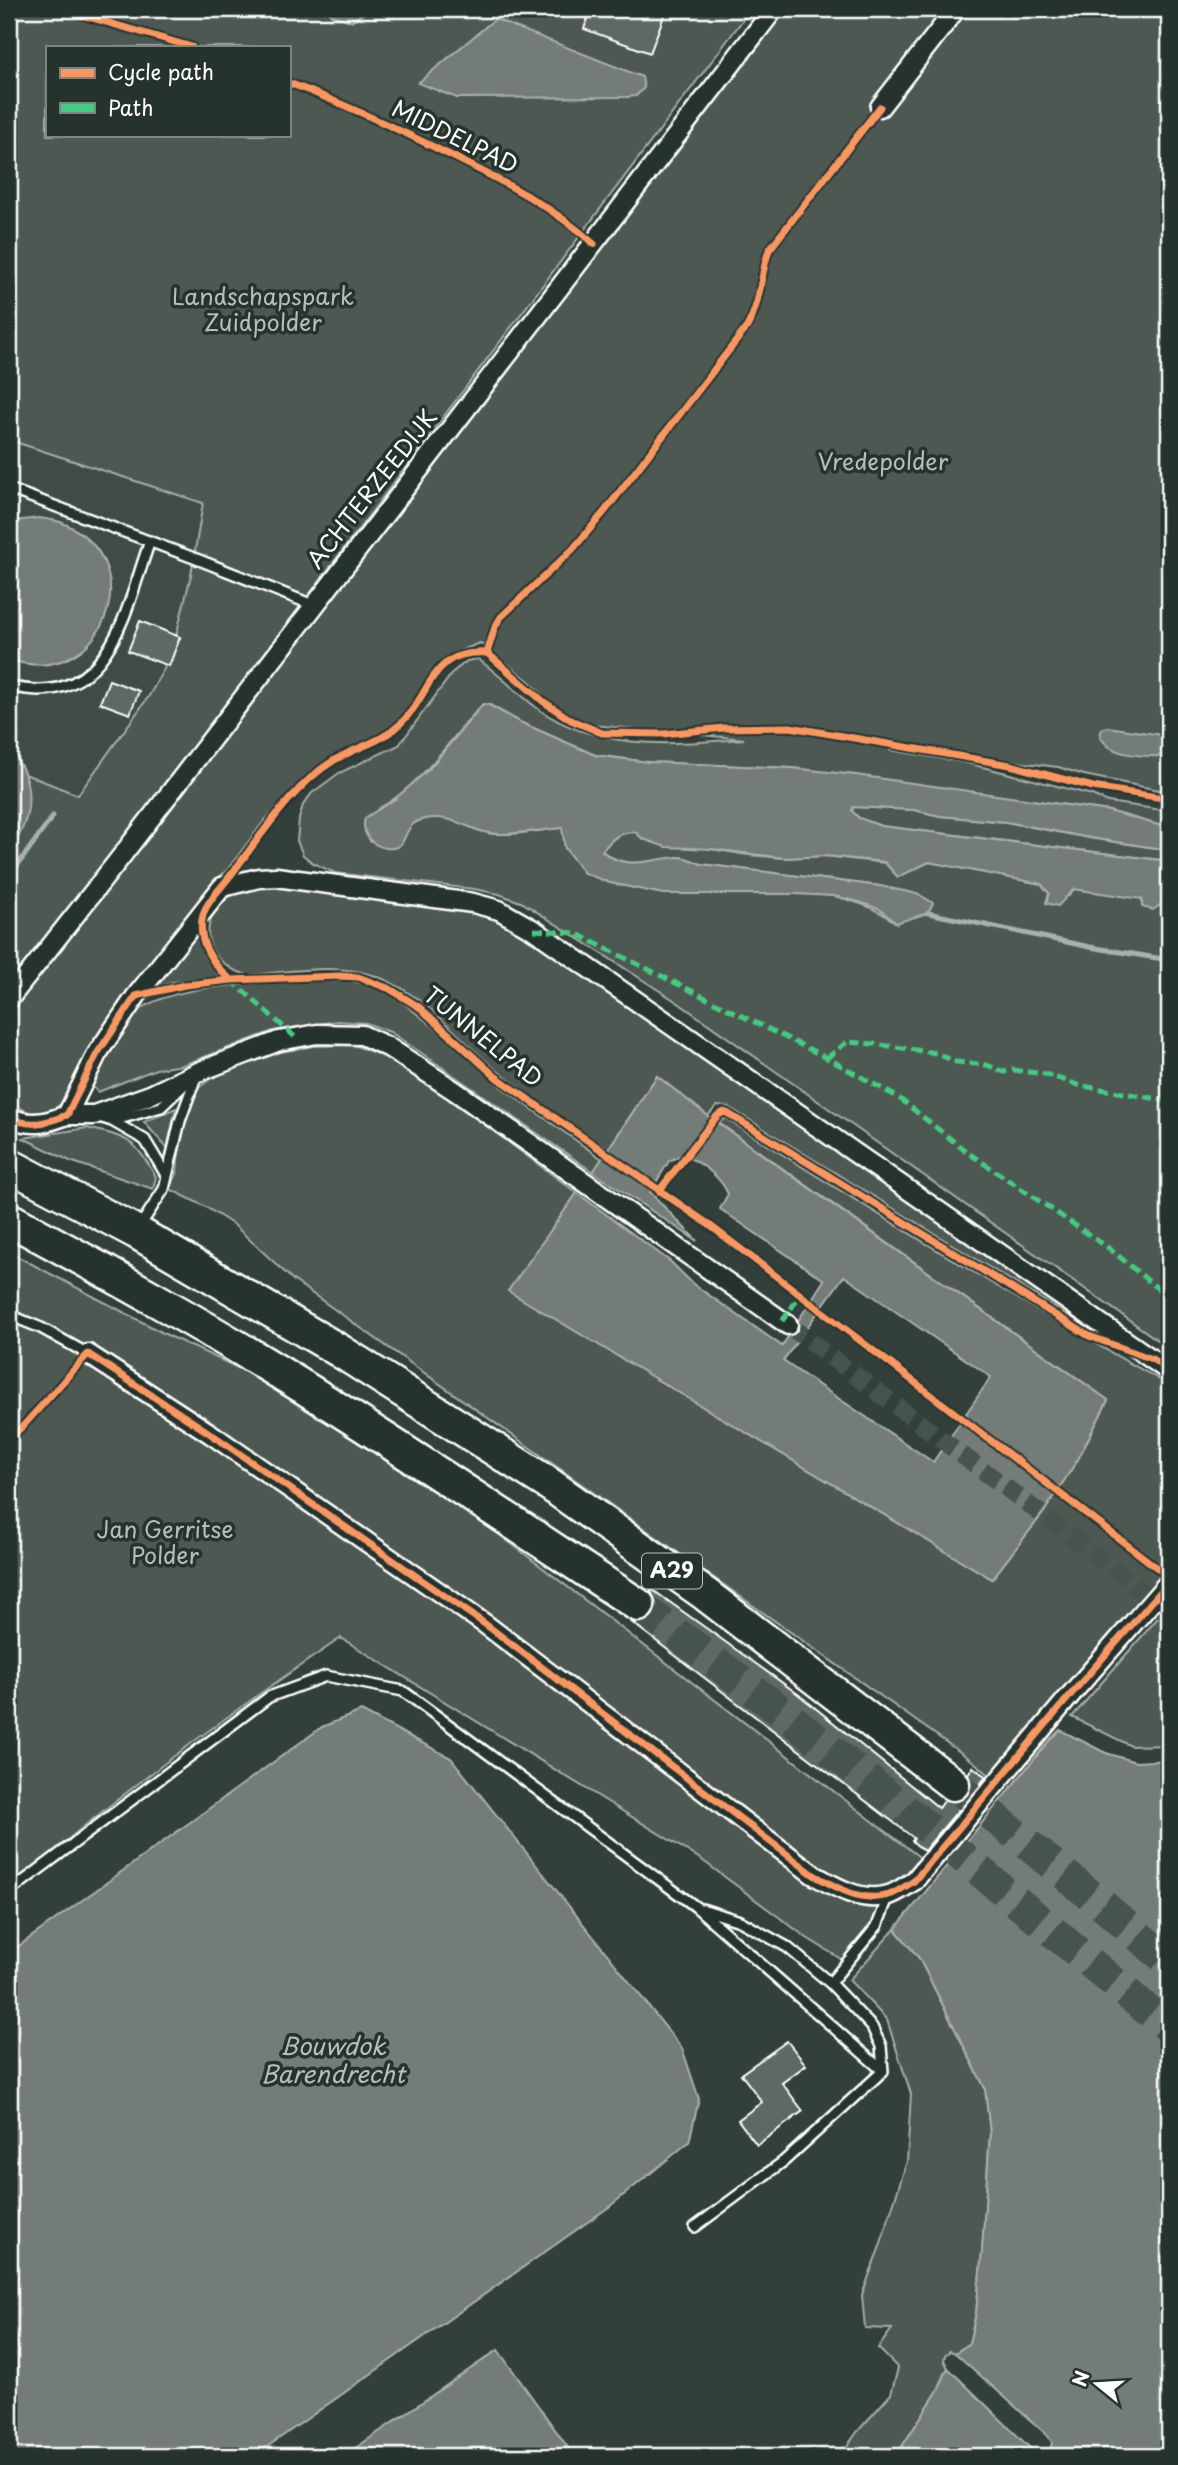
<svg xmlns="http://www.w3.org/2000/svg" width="1178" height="2465" viewBox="0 0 1178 2465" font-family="'Playpen Sans',sans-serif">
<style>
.built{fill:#404c47}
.green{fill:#4d5853;stroke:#a6aca9;stroke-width:2;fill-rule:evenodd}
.water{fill:#737b78;stroke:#abb0ae;stroke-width:2;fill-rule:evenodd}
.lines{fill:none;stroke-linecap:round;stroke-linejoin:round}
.stream{stroke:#abb0ae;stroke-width:5}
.building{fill:#5f6964;stroke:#fff;stroke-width:2}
.street-tunnel{stroke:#47524e;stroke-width:18;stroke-dasharray:18 9;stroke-linecap:butt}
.highway-tunnel{stroke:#47524e;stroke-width:32;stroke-dasharray:32 16;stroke-linecap:butt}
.lane-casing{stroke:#fff;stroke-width:14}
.street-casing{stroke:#fff;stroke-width:23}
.highway-casing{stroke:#fff;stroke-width:37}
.lane{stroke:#26332d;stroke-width:9}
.street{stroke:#26332d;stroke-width:18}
.highway{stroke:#26332d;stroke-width:32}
.quiet{stroke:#46c982;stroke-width:5;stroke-dasharray:10 5;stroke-linecap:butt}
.cycleway-casing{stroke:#26332d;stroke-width:11}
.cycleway{stroke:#f99763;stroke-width:7}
.labels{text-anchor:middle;stroke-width:7;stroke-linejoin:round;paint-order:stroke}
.shield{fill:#26332d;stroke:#bec2c0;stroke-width:2}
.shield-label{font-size:21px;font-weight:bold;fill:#fff}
.street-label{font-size:23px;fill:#fff;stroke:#26332d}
.park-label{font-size:23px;fill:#b8bcba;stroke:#26332d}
.water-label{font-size:24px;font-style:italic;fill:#b9bdbc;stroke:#26332d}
</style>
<rect width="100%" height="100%" fill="#333f3a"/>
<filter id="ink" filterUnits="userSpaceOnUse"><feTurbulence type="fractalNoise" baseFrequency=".0143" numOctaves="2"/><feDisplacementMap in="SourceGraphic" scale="14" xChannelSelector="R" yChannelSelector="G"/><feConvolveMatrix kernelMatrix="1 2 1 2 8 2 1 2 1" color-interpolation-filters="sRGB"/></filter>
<g filter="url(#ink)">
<path class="built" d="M9,440L203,502L191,575L177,636L180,637L169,666L166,665L149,696L78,795L9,850Z"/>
<path class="green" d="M9,9H751L116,851L9,983V850L27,779L25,774L78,795L149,696L166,665L169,666L180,638L176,636L191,575L203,503L9,440ZM47,47H289V135H47Z
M785,9H1169V792L1084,775L1058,767L982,758L889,750L963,762L1092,795L1108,802L1169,811V828L1109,811L792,768L648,762L595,755L522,723L490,705L483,704C448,740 423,785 378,809L370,841C417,862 392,826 424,819C454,812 472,833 497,834C518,835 542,830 563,827L565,848L584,873L834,896C858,902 876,908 896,923L880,886L701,864C694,861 686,857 679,858C649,858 629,872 602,851C612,839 619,832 635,832L711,849L748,855L784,858L825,856L885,863L898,877L929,862L1041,884L1049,893L1069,896L1074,889L1169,902V1348L677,1002L523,903L499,894L474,889L335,873L313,863L303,855L297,841L299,819L303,805L312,793L339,773L399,745L453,672L467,661L478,659C500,675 519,695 541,711C601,752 675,744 744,739L592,725L563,715L529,681L480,643L458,652L442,662L404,716L387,733L316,768L265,820L227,870L215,881L98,1039L62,1103L49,1112L31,1113L9,1103V1013L128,862Z
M853,807L914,810L940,816L1006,822L1089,838L1169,850V861L881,826L859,818L852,811Z
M262,885L475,909L515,925L1099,1331L1096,1333L728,1107L717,1106L708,1116L657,1076L608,1149C570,1123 530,1098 494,1068C453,1034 416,983 361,972C325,965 285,972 248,975C205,964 193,923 231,895C238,889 252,887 262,885Z
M197,931L204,955L220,977L173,982L150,990Z
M346,980L370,985L392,994L445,1036L501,1087L602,1159L593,1172L417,1050L390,1032L366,1023L337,1021L273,1031L183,1065L156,1069L98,1092L92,1086C104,1063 114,1034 132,1016C170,978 293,983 346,980Z
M354,1045L403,1064L577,1193L509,1291L992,1579L1044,1512L1078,1459L1108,1400L719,1123L725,1118C871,1211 1018,1302 1169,1385V1574L994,1779L974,1762L293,1280L234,1225L204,1206L170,1189L177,1174L178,1159L191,1094L215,1075L275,1053L313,1046Z
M176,1108L167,1148L144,1122Z
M87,1128C130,1138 134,1139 156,1177L153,1189L70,1161L23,1138Z
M9,1252L165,1334L279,1387L479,1519L926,1862L878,1911L884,1914L844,1961L807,1938L702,1860L341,1638C226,1715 113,1799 9,1889Z
M1169,1605V1745L1131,1746L1072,1717Z
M895,1929L919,1958L985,2088L990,2133L982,2251L976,2313L969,2344L955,2353L950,2351L945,2355L944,2360L948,2368L937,2392L896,2456H840L858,2431L891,2394L898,2368L878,2348L892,2329L865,2328L862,2295L880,2246L907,2161L911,2094L887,2020L849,1980Z"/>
<path class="water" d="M327,9H371L351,21L331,15Z
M495,19L642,77L644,88L636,96L626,97L457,98L418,83Z
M39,518C47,519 57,520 65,524C153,565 100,693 9,659V524L15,521Z
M483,704L489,705L522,723L595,755L648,762L792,768L856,775L1109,811L1169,828V850L1090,838L1006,822L940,816L914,810L853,807L852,811L859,818L881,826L1169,861V902L1166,901L1153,910L1142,907V899L1074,889L1058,906L1046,903L1049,893L1041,884L929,862L898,877L884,862L825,856L784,858L711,849L666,847L643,839L635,832C619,832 612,838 602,851C628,873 650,858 679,857C686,857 694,861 701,864L880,886L918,894L933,903L928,913L896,923L879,909L859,902L834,896L795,894H663L610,883L584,873L565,848L562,828C541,830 519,834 498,834C472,834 454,813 425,819C398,824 412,851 386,848C370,845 361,833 365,818L395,799L429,769Z
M1108,727L1169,736V757C1147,755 1111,759 1100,736L1102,729Z
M9,749C36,778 34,820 9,850Z
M657,1076L708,1116L1108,1400L1078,1459L1044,1512L992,1579L508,1291L577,1193L671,1262L693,1284L782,1346L824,1280L720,1209L728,1194C721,1177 699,1160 681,1155L669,1161L650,1192L697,1241L593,1172ZM844,1276L991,1377L933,1462L783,1361Z
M361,1711L451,1758L682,2048L699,2099L689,2142L609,2207L254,2456H9V1953L322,1727Z
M1060,1730L1106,1753L1136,1762L1169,1760V2456H896L937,2392L948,2368L1032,2450L1043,2456L1050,2451L1052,2442L1046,2434L955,2353L969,2344L976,2313L982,2251L990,2133L985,2088L919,1958L895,1929L1049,1741Z
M498,2350L574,2456H344Z"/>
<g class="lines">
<path class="stream" d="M9,877L53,816
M928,913L1090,947L1169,960"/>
</g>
<path class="building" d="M591,9H653L665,13L650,53L584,29Z
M140,621L180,637L169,666L128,651Z
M109,680L139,691L130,714L100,703Z
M650,1588L798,1694L939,1808L945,1800L959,1801L967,1796L971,1786L968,1774L973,1767L986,1777L924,1851L912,1841L914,1838L630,1621L638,1623L646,1622L654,1614L656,1605Z
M787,2041L806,2065L782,2083L803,2111L757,2145L738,2120L762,2102L741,2074Z"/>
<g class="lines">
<path class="street-tunnel" d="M788,1325L1111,1566L1169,1614"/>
<path class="highway-tunnel" d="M638,1605L781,1711L923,1824L1169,2028
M953,1784L1100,1903L1169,1962"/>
<g class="lane-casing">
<path id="lane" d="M9,489L194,558L313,605
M9,686C110,711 124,613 150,541
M96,1116L112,1121L161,1107L185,1084
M112,1121L145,1140L166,1175
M140,1226L164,1189L180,1121L197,1074
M9,1315L41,1328L88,1354
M9,1892L269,1697L326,1676L403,1691L696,1907L883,2071L784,2161L695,2227
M702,1909L740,1921L787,1947L830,1983L872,2027L881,2046L883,2071
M830,1983L877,1926L889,1895"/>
</g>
<g class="street-casing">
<path id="street" d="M880,107L956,9
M9,999L120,858L774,9
M67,1115L97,1054L136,996L222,887L259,878L276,877L473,903L499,910L534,930L1169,1371
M67,1115H94L150,1095L198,1072L279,1041L317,1034L362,1035L388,1047L455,1091L788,1325
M9,1117C33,1129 52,1121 75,1112
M88,1354L211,1434L485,1624L814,1875C837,1888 862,1903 889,1895C898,1892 907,1885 914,1881L1073,1692L1169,1582"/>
</g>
<g class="highway-casing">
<path id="highway" d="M9,1165L136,1232L340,1351L549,1484L705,1594L953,1784
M9,1219C105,1271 202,1324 295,1382C411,1454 524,1530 638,1605"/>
</g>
<use href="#lane" class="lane"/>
<use href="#street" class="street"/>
<use href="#highway" class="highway"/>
<path class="quiet" d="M534,930L575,933L827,1058L899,1098L967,1152L1110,1249L1169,1298
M231,980L295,1037
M827,1058L847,1042L875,1044L936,1053L956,1062L987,1065L1004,1072L1013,1070L1045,1074L1078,1085L1169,1101
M782,1321L802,1293"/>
<g class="cycleway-casing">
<path id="cycleway" d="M61,9L192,47
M289,83C345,104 400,130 454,157C505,183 551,205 594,244
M487,653L495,627L501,617L573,549L605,511L747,327C761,302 760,276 769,250L880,107
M231,980C213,965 196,941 203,915C206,902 222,887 230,876C259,839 292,786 333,761C354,748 379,743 398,726C433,695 428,649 487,653L544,702L571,720L602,733L663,734L724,728L790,727L1010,765L1093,787L1169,799
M9,1117C30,1128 46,1123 67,1115L97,1054L136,996L185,985L231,980L339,976L358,977L390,989L419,1007L496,1077L708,1224L1169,1577
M659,1191L717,1116L724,1112L727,1113L1089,1336L1152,1359L1169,1371
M9,1439L24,1425L88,1354L211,1434L485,1624L814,1875C837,1888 862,1903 889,1895C898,1892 907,1885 914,1881L1073,1692L1169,1582"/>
</g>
<use href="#cycleway" class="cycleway"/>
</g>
</g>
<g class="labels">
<rect class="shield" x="642" y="1553.5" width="60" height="35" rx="5"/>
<g class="shield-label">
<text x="672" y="1578">A29</text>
</g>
<g class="street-label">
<text transform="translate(455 137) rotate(26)" y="8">MIDDELPAD</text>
<text transform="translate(372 489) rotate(-52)" y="8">ACHTERZEEDIJK</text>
<text transform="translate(483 1037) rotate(39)" y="8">TUNNELPAD</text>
</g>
<g class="park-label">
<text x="263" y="305">Landschapspark<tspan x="263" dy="26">Zuidpolder</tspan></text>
<text x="883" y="470">Vredepolder</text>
<text x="165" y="1538">Jan Gerritse<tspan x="165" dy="26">Polder</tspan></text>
</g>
<g class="water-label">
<text x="333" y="2055">Bouwdok<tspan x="333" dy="28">Barendrecht</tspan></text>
</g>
</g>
<rect width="1178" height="2465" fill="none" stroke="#26332d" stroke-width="35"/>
<rect x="18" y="18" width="1143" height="2430" fill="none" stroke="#fff" stroke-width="2.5" filter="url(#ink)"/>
<rect x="46" y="46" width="245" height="91" fill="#26332d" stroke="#7d8581" stroke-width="2"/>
<rect x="60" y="68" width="35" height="10" fill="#f99763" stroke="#7d8581" stroke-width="2"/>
<text x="108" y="80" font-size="21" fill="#ffffff">Cycle path</text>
<rect x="60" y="103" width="35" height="10" fill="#46c982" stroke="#7d8581" stroke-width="2"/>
<text x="108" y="116" font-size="21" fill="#ffffff">Path</text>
<g transform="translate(1097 2384) rotate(288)" stroke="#26332d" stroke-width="5" paint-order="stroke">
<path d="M0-5L12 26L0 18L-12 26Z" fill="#ffffff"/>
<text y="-10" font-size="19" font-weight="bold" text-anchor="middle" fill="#ffffff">N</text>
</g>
</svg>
